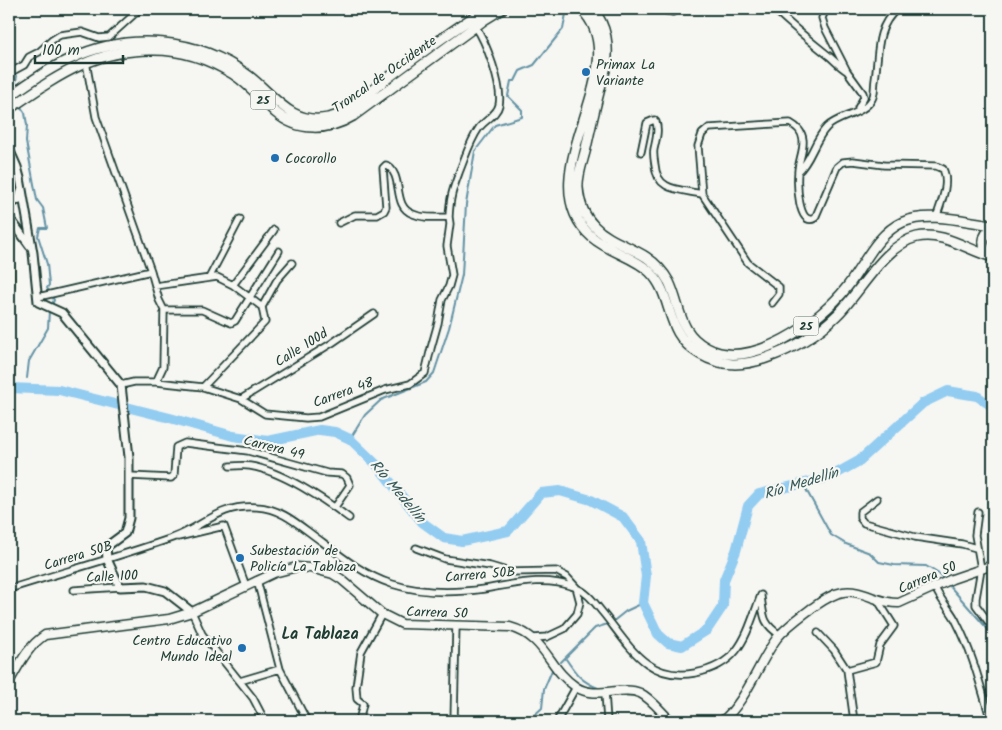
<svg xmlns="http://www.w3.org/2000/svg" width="1002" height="730" viewBox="0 0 1002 730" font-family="Kalam,sans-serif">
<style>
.pitch{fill:#cdda8d;stroke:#768c60}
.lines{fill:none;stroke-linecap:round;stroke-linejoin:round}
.stream{stroke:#6493a5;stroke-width:2}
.river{stroke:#92ccf1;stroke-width:10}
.minor-casing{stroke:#1f3d34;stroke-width:9}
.tertiary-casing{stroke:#1f3d34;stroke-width:11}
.secondary-casing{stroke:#1f3d34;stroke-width:11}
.trunk-casing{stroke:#1f3d34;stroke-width:12}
.minor{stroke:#f6f6f2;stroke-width:5.5}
.tertiary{stroke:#f6f6f2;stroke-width:7}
.secondary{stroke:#f6f6f2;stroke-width:8}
.trunk{stroke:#f6f6f2;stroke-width:9}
.poi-dot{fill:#1f6fb2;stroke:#f6f6f2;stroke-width:2}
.labels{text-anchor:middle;stroke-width:4.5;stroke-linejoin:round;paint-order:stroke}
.shield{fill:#f6f6f2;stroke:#60746d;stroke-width:1}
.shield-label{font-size:12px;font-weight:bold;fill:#1f3d34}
.poi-label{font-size:14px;fill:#1f3d34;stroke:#f6f6f2;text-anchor:start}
.street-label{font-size:14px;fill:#1f3d34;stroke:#f6f6f2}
.water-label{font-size:15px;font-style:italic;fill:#365a5a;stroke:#f6f6f2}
.quarter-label{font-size:16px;font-weight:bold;fill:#1f3d34;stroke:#f6f6f2}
</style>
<rect width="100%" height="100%" fill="#f6f6f2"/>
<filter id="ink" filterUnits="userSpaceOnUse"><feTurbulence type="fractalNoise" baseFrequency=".02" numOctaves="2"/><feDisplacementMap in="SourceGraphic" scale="10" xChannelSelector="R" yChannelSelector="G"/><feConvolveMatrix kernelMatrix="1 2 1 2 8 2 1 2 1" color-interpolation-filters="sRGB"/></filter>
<g filter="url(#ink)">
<path class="pitch" d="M9,235H14L15,287H9Z"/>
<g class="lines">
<path class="stream" d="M9,64L13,67
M15,86L17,76
M21,107L25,113L27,125L26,142L37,200L43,208L47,228H40L38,236L47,264L49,285L47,288L54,300L49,311L48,328L29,361L27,378
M350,439L365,415L381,400L426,382L434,373L449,328L462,275L466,204L475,151L495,125L522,117V110L508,96L511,81H515L520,71L534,65L563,29L567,9
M803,484L831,535L846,544L870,553L879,562L894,565L926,566L939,574L944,579
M947,583L993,635
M566,659C576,674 581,681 598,688
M561,662L595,628L611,623L626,611L643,603
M524,721L529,720L542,708L544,689L553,668"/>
<path class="river" d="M9,388L59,390L170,418L233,436L268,441L320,430L335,432L350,439L377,465L422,522L444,538L462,541L508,531L541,493L560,491L591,500L623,517L641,541L646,576L643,603L658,634L668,643L682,646L707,630L723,606L724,580L736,551L748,506L759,494L830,477L859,461L923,403L948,391L977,396L993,407"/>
<g class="minor-casing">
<path id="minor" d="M656,9L673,12L678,9
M774,9C792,26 810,41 829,56C835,61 840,67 847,71
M826,9L822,18L825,28L847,71L863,93L864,97L858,108L859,110
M9,71L11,72L24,65L29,57L39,52L52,40L60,35L82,32L99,38L109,37L140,9
M641,152L647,123L654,120L656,122C659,130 656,140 654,149C653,154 654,159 655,165C657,192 680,189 702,194
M798,172C811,161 814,140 827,127C840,115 863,115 872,99C875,94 874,86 875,80C879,54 875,28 897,9
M449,217C450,196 453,189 460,170C466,155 470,141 479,128C485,120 497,115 499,105C503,87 486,41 475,26
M151,271L159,300L164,310L163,367L156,382
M209,278L240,219
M233,285L274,230
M155,286L217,277L233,285L262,307L265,322L203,387
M38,297L151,271L96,117L86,62
M772,303L779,294V287L748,263L702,194L698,146L702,134L709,128L790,123C797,127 802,131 803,140C804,151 798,162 798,172C797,183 798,228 815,218L837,167L843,162L853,161L884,165L936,166L943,169C950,183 941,203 936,218
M262,307L277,280L292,263
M164,310H202L231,323L235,321L279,251
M121,385L134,382H156L203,387L241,399L265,414L306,418L319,417L385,390L410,384L425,373L431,348L438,323L442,300L449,286L452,275L447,246L450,224L449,217C437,217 424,219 413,214C391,206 405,175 386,165L383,168L386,207L384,211L377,215H355L339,223
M241,399L332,343L374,314
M230,466C237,466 243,465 250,466C281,471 324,499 349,518
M129,476L171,478L174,475L176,447L185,443L248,451L327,473L342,474L347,478L350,485L335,507
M877,499L860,512V518L864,523L915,537L962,544L976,548
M978,512L975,535L981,569L976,598V605L993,628
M178,537L224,526L246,586
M416,548L445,559L490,566L510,572L556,571L567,577L576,587L580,602L577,614L564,629L547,637L534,638
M257,580L280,669L307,721
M935,587C940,601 951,609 957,623C973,654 981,688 991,721
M9,589C63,572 118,557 172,538C204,527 218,504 257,507C282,508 301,527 321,541C343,558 366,576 392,584C420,593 455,593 484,589C515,584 544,576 574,587C588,592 594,602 603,613C629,645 647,682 695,673C742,664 746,634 761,595
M74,590L120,587
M761,597C764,616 762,623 780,635
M192,612L202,634L253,698L265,721
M818,633L834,650L847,670
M240,681L280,669
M605,692L607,721
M359,721L363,704L357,699L356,687L361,652L382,614
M454,721L456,625
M557,721L576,687
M854,721L847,670L876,662L880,645L894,626L877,599"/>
</g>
<g class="tertiary-casing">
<path id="tertiary" d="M9,149L17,167L20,178L33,253L38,302L62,313L121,385L129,457V518L125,533L106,547L107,559L120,587L146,586L165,591L192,612
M9,205L19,199L21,191
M9,217L30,246"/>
</g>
<g class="secondary-casing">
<path id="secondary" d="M9,682C19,665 28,646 45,635L169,619L192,612L274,573L297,567L310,568L333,574L341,579L382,614L402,624L510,627C547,637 548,669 576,687C596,700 622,685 640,693C652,699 661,712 671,721
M722,721C746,702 759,662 777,638C787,626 800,617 812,608C821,602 831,594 843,592C862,589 879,604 899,603L952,579L993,565"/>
</g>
<g class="trunk-casing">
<path id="trunk" d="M581,9C641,66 523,177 592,237C609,252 635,257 650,272C675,297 663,333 700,354C722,367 743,366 766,358C792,349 817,335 837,315C860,293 885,244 917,237C943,231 969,251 993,257
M593,9C607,27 609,45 606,67C598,93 592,121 586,148C583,161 577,175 578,188C579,202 584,216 594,226C608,241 629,246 646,257C655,263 663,271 669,282C681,307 678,333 707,348C751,372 821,321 847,287C864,265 876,234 903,222C929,211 966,222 993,225
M9,97C28,83 48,69 70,59C128,32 197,37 249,76C274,95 291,126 328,118C350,114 367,94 384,81C417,56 451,31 486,9
M9,109C56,77 93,49 154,50C182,50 209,59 233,74C249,84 261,99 275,112C298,132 328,131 353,116L484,20L502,9
M991,255C981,247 981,235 993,228"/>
</g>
<use href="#minor" class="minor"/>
<use href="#tertiary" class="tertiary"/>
<use href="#secondary" class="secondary"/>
<use href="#trunk" class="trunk"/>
</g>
</g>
<g class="poi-dot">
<circle cx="586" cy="72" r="5"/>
<circle cx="275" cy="158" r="5"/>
<circle cx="240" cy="558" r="5"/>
<circle cx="242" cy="648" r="5"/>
</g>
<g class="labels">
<g class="shield">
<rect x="250.5" y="90.5" width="25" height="19" rx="4"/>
<rect x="793.5" y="316.5" width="25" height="19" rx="4"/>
</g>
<g class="shield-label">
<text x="263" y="104">25</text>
<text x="806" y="330">25</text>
</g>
<g class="poi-label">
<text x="596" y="69">Primax La<tspan x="596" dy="16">Variante</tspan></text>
<text x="285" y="163">Cocorollo</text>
<text x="250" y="555">Subestación de<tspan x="250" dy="16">Policía La Tablaza</tspan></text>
<text x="232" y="645" text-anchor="end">Centro Educativo<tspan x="232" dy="16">Mundo Ideal</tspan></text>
</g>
<g class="street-label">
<text transform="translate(384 74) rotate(-35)" y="5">Troncal de Occidente</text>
<text transform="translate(301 347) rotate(-32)" y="5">Calle 100d</text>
<text transform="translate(343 392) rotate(-20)" y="5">Carrera 48</text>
<text transform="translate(274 447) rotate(14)" y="5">Carrera 49</text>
<text transform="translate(78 555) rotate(-17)" y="5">Carrera 50B</text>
<text transform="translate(480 574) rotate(-5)" y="5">Carrera 50B</text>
<text transform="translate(112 576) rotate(-3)" y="5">Calle 100</text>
<text transform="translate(927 577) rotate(-23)" y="5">Carrera 50</text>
<text transform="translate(437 612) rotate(2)" y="5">Carrera 50</text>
</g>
<g class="water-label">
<text transform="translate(801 483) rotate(-17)" y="5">Río Medellín</text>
<text transform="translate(398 491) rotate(50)" y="5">Río Medellín</text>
</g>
<g class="quarter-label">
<text x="320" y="639">La Tablaza</text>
</g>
</g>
<rect width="1002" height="730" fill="none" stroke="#f6f6f2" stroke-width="30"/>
<rect x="15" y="15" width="972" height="700" fill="none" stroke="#1f3d34" stroke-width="2" filter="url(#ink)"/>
<path d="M35 55v8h88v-8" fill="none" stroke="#1f3d34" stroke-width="2.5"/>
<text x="42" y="55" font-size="15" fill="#1f3d34" stroke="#f6f6f2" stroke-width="4" paint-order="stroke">100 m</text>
</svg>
